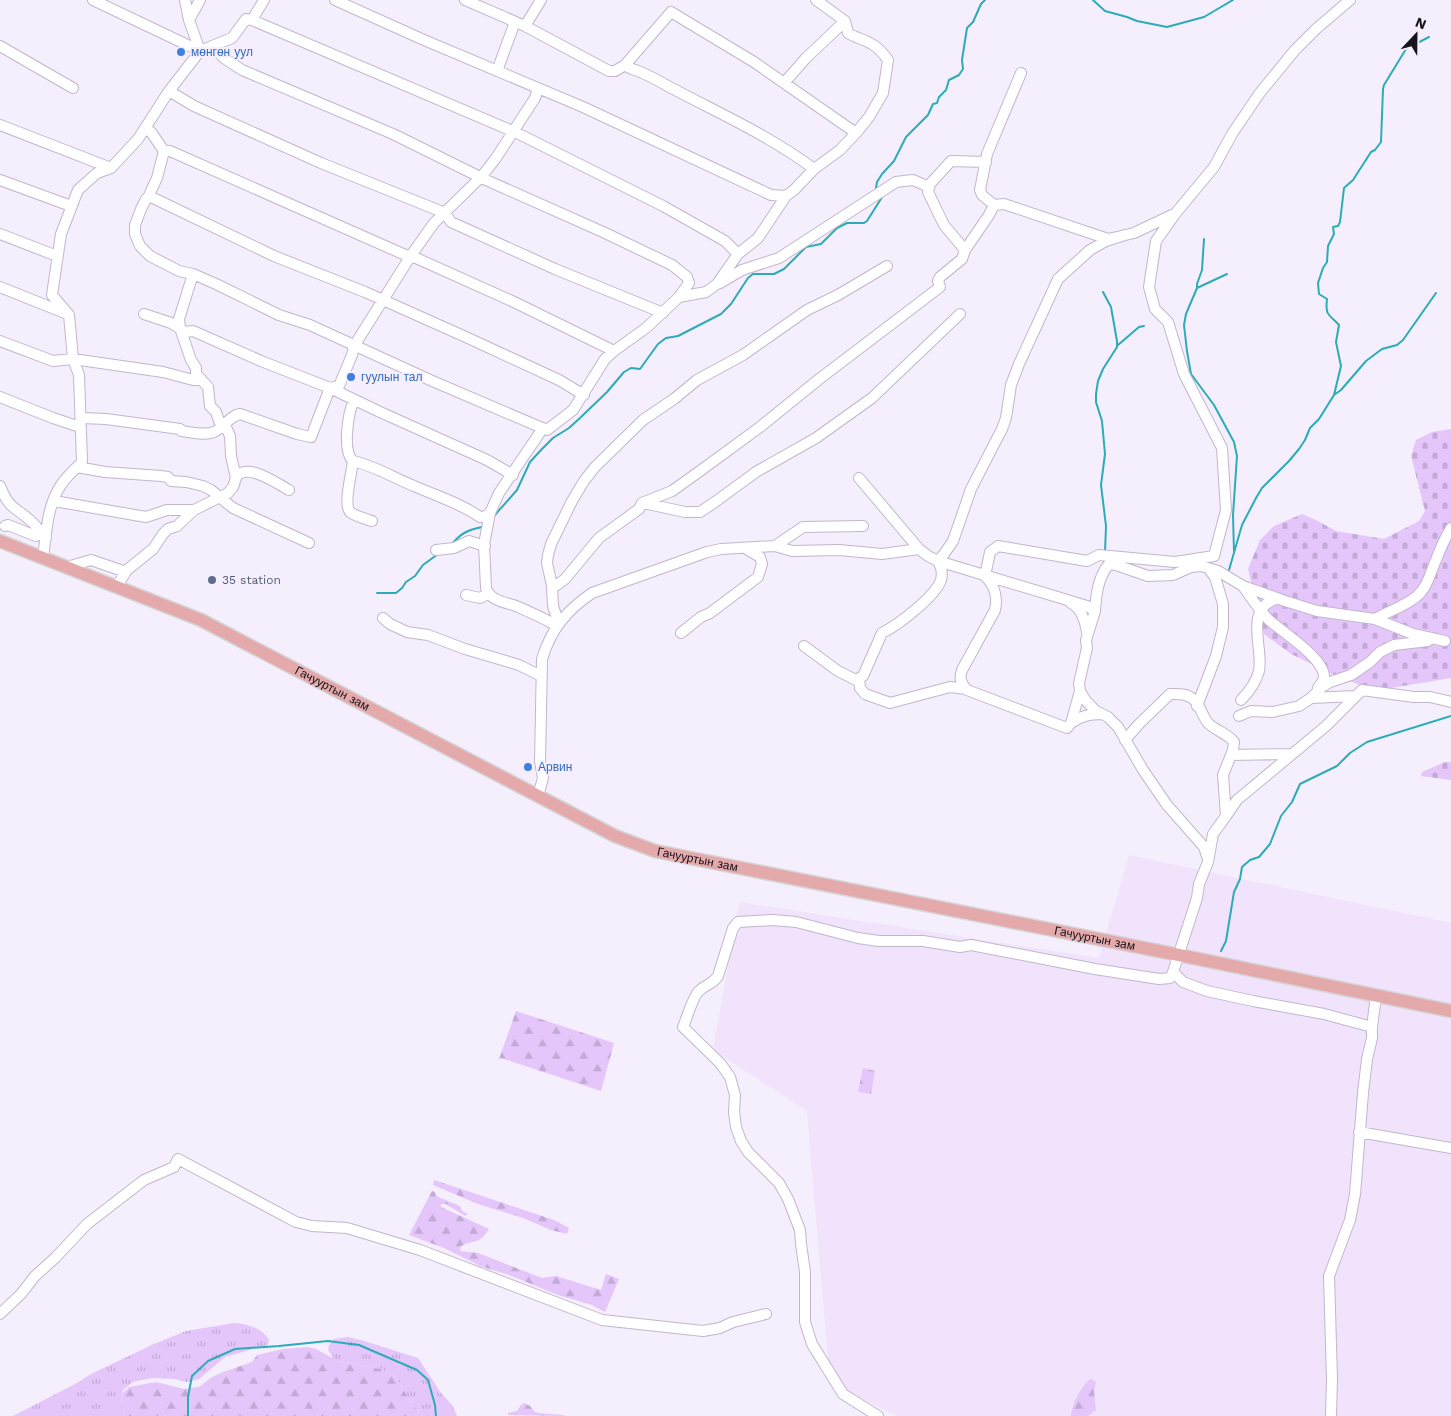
<svg xmlns="http://www.w3.org/2000/svg" width="1451" height="1416" viewBox="0 0 1451 1416" font-family="'Work Sans',sans-serif">
<style>
.built{fill:#f1e3fb}
.grass{fill:url(#grass-tufts)}
.forest{fill:url(#forest-firs)}
.cemetery{fill:url(#cemetery-stones)}
.lines{fill:none;stroke-linecap:round;stroke-linejoin:round}
.stream{stroke:#2cacb7;stroke-width:2}
.minor-casing{stroke:#c2b6cc;stroke-width:12}
.major-casing{stroke:#d5d5d6;stroke-width:15}
.minor{stroke:#fff;stroke-width:10}
.major{stroke:#e4aaab;stroke-width:12}
.shop-dot{fill:#3f7fe0;stroke:#f5eefc;stroke-width:2}
.service-dot{fill:#5c6f8a;stroke:#f5eefc;stroke-width:2}
.labels{text-anchor:middle;stroke-width:4;stroke-linejoin:round;paint-order:stroke}
.shop-label{font-size:12px;fill:#366cbe;stroke:#f5eefc;text-anchor:start}
.service-label{font-size:12px;fill:#4e5e75;stroke:#f5eefc;text-anchor:start}
.street-label{font-size:12px;fill:#17131a;stroke:#f5eefc}
</style>
<defs>
<pattern id="grass-tufts" width="24" height="20" patternUnits="userSpaceOnUse" patternTransform="scale(1.25)"><rect width="24" height="20" fill="#e4c6fa"/><path d="M3 7l-1-3M5 7V3M7 7l1-3M15 17l-1-3M17 17v-4M19 17l1-3" fill="none" stroke="#c3a9d6"/></pattern>
<pattern id="forest-firs" width="22" height="20" patternUnits="userSpaceOnUse" patternTransform="scale(1.25)"><rect width="22" height="20" fill="#e4c6fa"/><path d="M5 1l3.5 6h-7zM16 11l3.5 6h-7z" fill="#c3a9d6"/></pattern>
<pattern id="cemetery-stones" width="16" height="16" patternUnits="userSpaceOnUse" patternTransform="scale(1.25)"><rect width="16" height="16" fill="#e4c6fa"/><path d="M2 7V4a2 2 0 0 1 4 0v3zM10 15v-3a2 2 0 0 1 4 0v3z" fill="#c3a9d6"/></pattern>
</defs>
<rect width="100%" height="100%" fill="#f5eefc"/>
<path class="built" d="M1129,855L1451,923V1416H898L830,1384L807,1111L713,1050L739,902L1099,958Z"/>
<path class="grass" d="M234,1323C248,1324 262,1328 269,1340L268,1345L225,1357L199,1379L187,1382L175,1379L152,1378L133,1382L123,1390L121,1399L125,1416H13L77,1383L91,1374L154,1344L186,1331Z
M348,1337L364,1341L418,1358L441,1393L452,1405L457,1416H423L411,1402L396,1377L381,1369L340,1362L335,1360L328,1350L329,1345L334,1339Z"/>
<path class="forest" d="M516,1011L614,1043L601,1091L501,1058L499,1059Z
M863,1068L875,1071L871,1094L858,1092Z
M434,1180L554,1220L569,1228L567,1234L551,1230L523,1218L478,1204L433,1185Z
M432,1191L435,1192L436,1196L460,1206L462,1211L468,1214L465,1216L446,1204H441V1207L489,1229C478,1247 473,1238 460,1247L461,1251L478,1253L542,1278L556,1276L601,1290L606,1274L619,1279L605,1312L592,1305L558,1295L509,1275L480,1266L444,1248L409,1235Z
M308,1347L316,1349L340,1362L381,1369L396,1377L411,1402L423,1416H125L121,1399L123,1393L129,1387L156,1382L184,1389L199,1387L212,1377L223,1372L252,1362L257,1355L283,1349Z
M1091,1379L1096,1382L1094,1391L1096,1410L1088,1416H1071C1072,1405 1081,1385 1091,1379Z
M524,1403L530,1406L535,1412C546,1415 555,1413 566,1416L508,1415V1413L517,1411L521,1405Z"/>
<path class="cemetery" d="M1451,429V678L1385,689L1360,685L1332,674L1291,654L1264,634L1248,569L1260,540L1274,526L1302,514L1316,520L1336,531L1384,539L1419,521L1425,511L1411,456L1416,440L1432,432Z
M1445,762H1451V780L1421,776L1422,772Z"/>
<g class="lines">
<path class="stream" d="M1093,0L1105,11L1127,17L1137,21L1167,27L1204,17L1233,0
M878,190L876,188L877,182L882,174L894,161L906,137L928,115L933,104L937,103L939,97L946,90L949,80L959,75L963,69L962,60L967,28L973,22L981,4L985,0
M1204,239L1202,270L1197,284V288L1186,314L1184,325L1187,351L1191,374L1214,405L1234,442L1237,456L1233,515L1234,552
M1197,288L1227,274
M1103,292L1111,307L1117,341V347L1103,369L1098,381L1096,394V402L1102,421L1105,454L1101,485L1106,526L1105,552
M1118,345L1139,327L1144,326
M1334,395L1341,390L1366,361L1382,349L1397,345L1403,340L1436,293
M494,516L517,490L530,462L542,449L553,438L569,428L580,418L607,392L624,372L631,368L640,369L658,344L666,338L678,336L721,314L731,304L748,278L753,274H774L784,269L806,247L821,244L837,228L847,223H864L867,221L884,194
M452,544C461,533 468,530 482,527L483,525
M1229,570L1242,525L1256,498L1262,488L1289,461L1299,449L1305,440L1310,428L1319,419L1334,395L1341,366L1336,342L1339,325C1329,314 1325,316 1327,299L1319,294L1318,283L1323,268L1327,262L1328,246L1334,234L1333,227L1338,226L1340,222L1344,188L1353,180L1371,152L1375,150L1381,142L1383,89L1384,85L1406,49L1429,37
M377,593H396L402,588L406,582L415,576L423,565L438,554
M1221,951L1226,941L1234,892L1240,879L1242,867L1250,860L1259,857L1270,844L1281,816L1292,802L1300,784L1337,766L1350,753L1367,742L1451,716
M188,1416V1397L192,1376L208,1361L235,1349L279,1346L328,1341L359,1345L417,1370L428,1380L435,1405L436,1416"/>
<g class="minor-casing">
<path id="minor" d="M93,0L200,51L232,38L246,19L252,20L264,0
M335,0L424,40L583,107L771,195L786,196
M465,0L525,26L541,0
M189,20L200,0
M252,20L517,133L663,206L725,241L738,254
M525,26L609,71H615L625,65
M0,46L73,88
M497,71L515,22
M1021,73L987,154L980,190L982,195L994,205L1004,204L1108,239L1134,233L1172,215
M784,83L806,58L845,21
M169,91L194,106L321,163L445,213L451,222L555,269L663,313
M0,125L111,168
M145,129L151,132L164,151H170L410,257L416,258L514,302L614,351
M814,169C769,135 716,112 666,85C657,80 648,75 638,71C633,69 629,69 625,65L671,12L754,62L856,133
M0,180L71,206
M151,197L149,196L146,199L141,209L135,225V234L140,246L150,256L179,271L193,274L216,284L279,315L310,325L430,380L547,430L573,410L605,359L614,351L646,328L679,297L689,283L687,277L672,265L603,232L486,180L393,134L242,70L224,58L212,46
M151,197L274,256L365,292L468,338L559,380L584,395
M151,197L150,193L157,178L164,151
M0,234L57,256
M965,250L944,225L928,192L930,184L951,161L986,162
M720,283L742,270L779,258L896,182L913,180L929,187
M0,287L65,313
M679,297L706,292L717,284L738,254L758,238L786,196L794,190L814,169L840,150L856,133L869,117L883,93L888,60C883,53 878,47 870,43C863,39 856,38 848,33L845,21L816,0
M144,314L171,323L185,332L193,331L261,361L330,388L380,412L487,460L513,475
M0,341L53,361L73,359L163,372L193,380H202
M330,388L339,386L352,355L354,346L410,257L434,223L482,176L496,158L535,98L538,89
M0,397L53,418L80,427
M354,400C348,413 342,451 353,461C375,466 394,478 414,486C437,496 460,503 480,517H484L490,513L499,493L543,428
M81,418L106,419L180,429L181,431C191,432 204,436 214,432C223,428 231,415 240,414L297,434L311,437L330,388
M353,461C352,472 343,504 350,512C355,516 366,519 372,521
M77,467L105,472L161,476L168,477L171,481L186,482L203,486L211,490L233,508L309,543
M236,477C247,462 276,483 289,490
M859,478L919,549L928,556L938,561L1087,606L1095,611L1086,640L1087,648L1079,683L1080,691L1071,723L1067,728L967,690C961,683 959,679 962,670L995,610C998,596 995,586 985,576
M0,486C10,511 15,506 32,522C38,527 40,533 46,538
M54,501L146,517L167,510H194
M643,503L685,512H700L715,502L756,472L816,438L872,398L960,314
M490,513L484,544L486,588C490,601 505,602 516,606C525,610 546,619 553,624L560,621
M5,526L8,525L36,536L38,534L45,537
M775,546L803,527L863,526
M436,550L454,548L469,541L485,546
M43,558C46,535 47,505 61,485C66,477 75,469 82,462L79,375L73,359L69,315L52,295L61,234L78,190L97,173L111,168L138,139L169,91L200,51L189,20L185,0
M67,567L91,560L126,572
M985,576L990,552L998,546L1087,561L1099,555L1175,562L1214,556L1226,510L1222,448L1184,374L1168,322L1155,309L1149,287L1156,241L1175,214L1214,167L1232,134L1259,94L1295,50L1316,29L1350,0
M117,586L127,570L153,549L163,534L168,529L177,526L194,510L228,493L233,487L236,478L231,456L230,436L226,427L219,421L216,412L210,406L208,387L196,374V368L191,360L180,328L179,319L193,274
M552,586L557,585L565,579L599,538L639,509L642,503L672,491L700,471L760,427L818,380L940,287L938,281L940,277L962,259L965,250L989,215L994,205
M1243,586C1251,598 1259,610 1269,620C1282,632 1326,659 1324,678C1323,682 1320,685 1318,688
M466,595L480,598L488,594
M1071,603C1082,609 1085,621 1087,632
M1095,611C1096,595 1098,577 1109,564L1116,565L1148,576L1173,575L1191,567L1201,566L1218,571L1243,586L1285,601L1317,611L1375,619L1413,634L1445,641
M383,618L390,624L407,632L428,635L465,649L519,665L541,676
M1375,619C1389,611 1403,607 1416,597C1428,587 1430,573 1436,560C1440,549 1445,538 1451,528
M560,621L557,618L553,606L552,586L547,563L548,555L551,544L572,501L584,481L595,467L643,420L674,399L697,380L743,355L807,310L838,295L887,266
M681,633L701,617L710,613L758,577L762,564L760,557L745,548
M804,646L838,671L856,680L863,676L882,633C898,625 935,597 941,580C943,572 941,567 938,561L944,554L953,541L971,489L1002,429L1006,418L1011,385L1019,364L1058,279L1090,250L1106,241L1125,235
M859,679L860,688L865,694L890,703L950,687L966,689
M1080,691L1086,701L1096,711L1108,717L1118,727L1143,770L1167,805L1204,847L1208,859
M1311,698L1355,696
M1241,700C1249,692 1256,682 1259,671C1264,649 1243,608 1277,599
M1197,706L1216,656L1223,627V604L1215,577L1208,568
M1239,716L1251,711L1273,712L1299,706L1311,698L1322,687L1330,682L1351,675L1370,662L1380,652L1394,645L1428,641
M1071,723C1081,716 1089,714 1102,714
M1231,755L1292,754
M538,796L543,778L540,761L542,659C551,629 566,611 592,593L707,552L721,549L775,546L792,551L839,550L882,554L919,549
M1226,816L1237,800L1326,726L1362,690L1414,697H1430L1451,702
M1173,972L1183,982L1207,991L1253,1001L1324,1014L1372,1027V1038L1367,1059L1363,1093L1355,1194L1350,1220L1329,1276L1332,1379L1331,1416
M1372,1027L1376,996
M1359,1132L1451,1148
M0,1314L21,1294L35,1276L55,1258L87,1224L144,1180L174,1167L178,1159L296,1222L312,1226L347,1228L420,1250L602,1320L703,1331L720,1328L733,1322L766,1314
M878,1416L843,1394L812,1344L805,1322V1272L801,1244L800,1230L788,1199L779,1183L748,1152L741,1141L736,1127L734,1112L735,1095L730,1077L720,1063L683,1027C687,1018 693,996 699,991C705,985 713,984 718,976L733,928L738,922L773,920L796,922L858,938L879,941H923L960,947L971,945L1095,969L1159,979L1170,978L1173,972L1197,898L1199,884L1208,862L1213,834L1226,816L1223,775L1233,750L1234,742C1227,733 1216,731 1208,723C1202,716 1200,704 1193,699C1186,693 1178,694 1170,694L1139,724L1125,740"/>
</g>
<g class="major-casing">
<g id="major">
<path id="s1" d="M0,541L201,620L615,836L655,851L1179,955L1451,1011"/>
</g>
</g>
<use href="#minor" class="minor"/>
<use href="#major" class="major"/>
</g>
<g class="shop-dot">
<circle cx="181" cy="52" r="5"/>
<circle cx="351" cy="377" r="5"/>
<circle cx="528" cy="767" r="5"/>
</g>
<circle class="service-dot" cx="212" cy="580" r="5"/>
<g class="labels">
<g class="shop-label">
<text x="191" y="56">мөнгөн уул</text>
<text x="361" y="381">гуулын тал</text>
<text x="538" y="771">Арвин</text>
</g>
<g class="service-label">
<text x="222" y="584">35 station</text>
</g>
<g class="street-label">
<text dy="4" stroke="none"><textPath href="#s1" startOffset="364">Гачууртын зам</textPath></text>
<text dy="4" stroke="none"><textPath href="#s1" startOffset="769">Гачууртын зам</textPath></text>
<text dy="4" stroke="none"><textPath href="#s1" startOffset="1174">Гачууртын зам</textPath></text>
</g>
</g>
<g transform="translate(1416 35) rotate(22)" stroke="#f5eefc" stroke-width="4" paint-order="stroke">
<path d="M0-4L9 19L0 12L-9 19Z" fill="#17131a"/>
<text y="-8" font-size="14" font-weight="bold" text-anchor="middle" fill="#17131a">N</text>
</g>
</svg>
